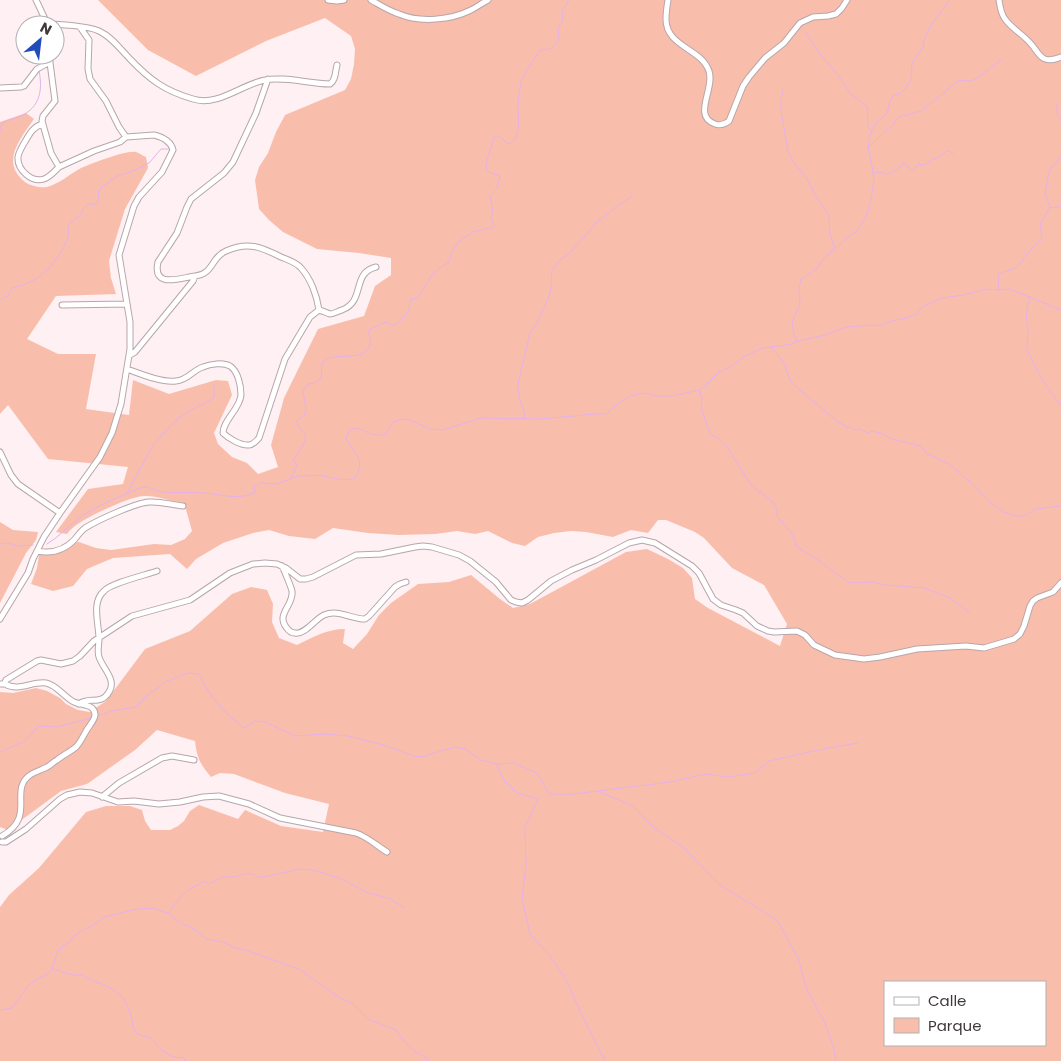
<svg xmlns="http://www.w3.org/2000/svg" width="1061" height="1061" viewBox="0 0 1061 1061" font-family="Poppins,sans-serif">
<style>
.green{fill:#f9beab;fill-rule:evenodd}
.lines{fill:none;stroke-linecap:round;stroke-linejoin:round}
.stream{stroke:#e4b1eb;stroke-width:1}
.street-casing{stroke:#b7a6ab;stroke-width:7}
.street{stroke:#fff;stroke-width:5}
</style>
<rect width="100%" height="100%" fill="#fef0f3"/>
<path class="green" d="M98,0H1061V1061H0V907L9,895L39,868L86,812L106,806H130L142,810L145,821L151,830H170L178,826L184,821L190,811L199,805L238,819L245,810L281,826L323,832L329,804L285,793L234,774L220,773L211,777C200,764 197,758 195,741L157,730L135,750L87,784L61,791L8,830L0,827V692L13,693L36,688L47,691L60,698L66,704L78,710L90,712L106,701L145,649L190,631L232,594L251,587L267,590L273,604L272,622L279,638L297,645C313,637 327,629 345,629L343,643L353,649L367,634L379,615L391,603L418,584L449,582L471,575L500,599L513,608L530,604L626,552L647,549L668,559L683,568L692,578L695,599L708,608L780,646L787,624L764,585L732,568L704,538L695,532L666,520H658L648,533L631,530L613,537L586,532L571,531L554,533L538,537L525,546L512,543L488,531L475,534L457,531L435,534L399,535L368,533L333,528L315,539L289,536L269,530L253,533L223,543L196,559L187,569L170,554L113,558L87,569L73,586L53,591L31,584L37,568L39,555H47L64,551L71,543L79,542L96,548L111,550L154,544L171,545L185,539L192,531L185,506C172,501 157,495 143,496C129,497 86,517 75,526C72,528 69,531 67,534L56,532L88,489L123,484L128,467L48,459L8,405L0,414V122L26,113L34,119C20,139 0,162 25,182C30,186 41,188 47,187C59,184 70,174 81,168C91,164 125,150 136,152C139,153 143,156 146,157L148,168L125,209L109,261L111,278L116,294L56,296L27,339L58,354H96L86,409L129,415L133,380L169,394L216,380L228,381L232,395L214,433L218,444L232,457L247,463L258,474L278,467L271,445L284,398L318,329L364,316L375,286L391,275V258L359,253L317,249L283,232L269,220L259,209L255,180L259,167L268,153L276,132L285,115L345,90L351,79L354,64L355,49L351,36L325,18L266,41L196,76L148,50ZM885,982H1045V1045H885Z
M0,522L13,530L38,532L36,540L26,553L0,603Z"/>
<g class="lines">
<path class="stream" d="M806,33L820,54L838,75L850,93L867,106L868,127L872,132
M783,90L781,99V110L788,152L795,164L806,177L814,193L829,216L830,234L835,249
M1057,104V114L1061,119
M0,132C0,128 0,127 2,124C6,120 15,119 21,116C40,107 43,90 39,71
M868,148L882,134L893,125L896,120L899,117L921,111L958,81C963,80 967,81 970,81C981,78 991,66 1001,60
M874,173L880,172L887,174L896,170L904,164H906L909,169L912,170L919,164C925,167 928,162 933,159C939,159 942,154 947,151H950L955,156
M1050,207L1054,208L1061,206
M999,290L998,275C1003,271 1011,271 1017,267C1021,263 1023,258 1027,254C1032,248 1037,244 1042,239L1040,224L1050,207L1045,194L1048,177L1051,167L1056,164L1061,155
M1030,298L1028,304L1026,316L1028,327L1027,350L1043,381L1061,406
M0,300L8,296L12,288C19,286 27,284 34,280C48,272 63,253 68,237C69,234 68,229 68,226L81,214L83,209L88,204C102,206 97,200 99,190L103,186L117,176L133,171L149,163L161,149H170
M797,341L794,335L792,322L800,304L799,288L801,279L817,269L823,259L848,237L856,232L866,217L871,200L874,180L872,166L868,148L870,135L877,122L887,114L890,101L893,96L899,94L904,90L911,81L912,63L923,47L924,40L929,29L936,18L950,0
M771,347L783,361L790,380L796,387L838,422L848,427L856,430L860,429L868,433L871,431L881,433L892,439L921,446L926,453L949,464L975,486L985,498L995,506L1004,512L1017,516H1024L1036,509L1060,506
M699,390L702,399L701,408L710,434L720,439L727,447L751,485L773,502L777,508V516L792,534L797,547L818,560L848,582L856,583L872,582L886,585L924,588L950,598L970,613
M525,419C524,407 517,396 518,384L530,333L537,323L548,299L551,289L552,270L560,260L571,252L597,222L616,207L633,196
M291,477L297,466L293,460C297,454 308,441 305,434C301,428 298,430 297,421L305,414L306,409L303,391L308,384L315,383L321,378L322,363C324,361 327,359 329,358C341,354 369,361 370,343C371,340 369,335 368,332L370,329L386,322L393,326C398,322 406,317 408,311C410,307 409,303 411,299L417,298L419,296L431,276L441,267L448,263L456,244L461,240L473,232L493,227L494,225L491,219L493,212L490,196L497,189L500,176L498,175L490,173C488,170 486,170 486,166C486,163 493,140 495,136H499L508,144C522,141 518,116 518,105C518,98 520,89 521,82C524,71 534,62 539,51L544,49L547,50L552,48L558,41L559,38L558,29L563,20L562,11L569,0
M127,493L153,445L173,423L184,414L214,398V386
M0,544L7,543L18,546L33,545
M47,544C59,537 67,527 78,519C93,508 109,501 126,494C132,492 139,487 145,487C151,487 157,492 163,492C177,493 190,492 204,493C221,494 239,501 255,492L254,487C262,480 264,484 273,484C282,484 290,477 299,476C307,476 316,475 323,476C335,478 344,482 355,478C367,458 353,454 346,438L349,432L354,428C367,429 371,439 386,434L392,423L399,420L408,419L429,429L443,430L481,418L541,419L594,414H606L617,404L631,396L644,393L658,396H673L699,390L705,386L718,373L730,367L745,356L763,348L792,344L797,341L826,335L837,330L847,327L870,325L879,326L896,320L907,318L917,314L922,307L942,298L963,295L987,289L999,290L1010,289L1061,310
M97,716L112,711L136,707L147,696L165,682L188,673L199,674C209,696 225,714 244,728L255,721L265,722L295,736L326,734L348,736L384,745L413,756L424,757L434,753L455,747L465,749L481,760L497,764L514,763L537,773L549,794H574L597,791L633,806L654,828L682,846L720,885L777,920L798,958L807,990L825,1023L834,1049L836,1061
M0,752L25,741L39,726L56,727L91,718
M497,764L503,779L517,793L538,799L525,827L526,865L522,898L530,934L548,953L568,983L579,1009L605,1061
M598,791L670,782L706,774L728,777L755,773L769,761L823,749L858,743
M168,913L170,915L183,924L195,929L206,939L223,942L233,947L245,950L299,969L337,996L353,1004L368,1019L396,1030C401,1038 411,1049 419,1054C423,1056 426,1057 429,1061
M52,969L73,975H83C89,981 96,981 104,985C109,987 115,991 120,995C127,1002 130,1011 132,1020C133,1024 132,1028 135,1031C139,1037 146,1035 152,1039C155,1041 154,1042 156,1045C160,1049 167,1054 172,1056C176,1058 180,1057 184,1058L185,1061
M0,1010L12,1008L28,986L34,981L48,974L52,969L58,951L64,945L70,942L73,937L80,932L95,924L105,917L137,909L152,908L168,913C174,906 179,897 187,891C192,886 199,886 204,881L209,884L223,877H235L248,873L252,874L259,877H264L300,869L312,870L340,878L366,892L391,899L404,908"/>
<g class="street-casing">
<path id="street" d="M36,0L45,19L46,25
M328,0L337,1L344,0
M371,0C380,5 389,11 399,14C420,23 451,20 471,10C477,7 482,3 488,0
M668,0C667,6 666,13 666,19C666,47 701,48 709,71C715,89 692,116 715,124C720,126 725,124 729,121L743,86L749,77L765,58L784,43L800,23L813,17L828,16L836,14L842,8L847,0
M999,0C1000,7 1001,14 1005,19C1012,29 1024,35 1031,44C1036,49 1039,57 1045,59C1051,61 1056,59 1061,57
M46,24C58,24 89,26 99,31C112,37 120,49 130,59C150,80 165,91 193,99C218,107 242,84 265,80C284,76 310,84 330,84C336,80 335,72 337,65
M49,55L55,101L43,116L42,121L51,153L59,167L94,151L120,142L126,137
M0,88L21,87L24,86L37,69L50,62
M43,124C34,126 30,133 26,140C23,145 19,151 18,157C17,170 32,183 44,179C50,177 55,171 59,167
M195,276C180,278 152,289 158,262L177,233L187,207L191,199L224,173L233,162L256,113L268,79
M62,305L127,304
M319,310C323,311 327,313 330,314C334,314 338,311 342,310C366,301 351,273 376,267
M130,355L135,352L193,281L195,276C214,274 211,257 226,251C248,241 261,247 281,257C288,260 296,262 301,268C311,279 317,296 319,310
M127,369C141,374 162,383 176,381C188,380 193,370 203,367C210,364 223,362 230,366C238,371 241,386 241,395C240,409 223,420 223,433C228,438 241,446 249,445C253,445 256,441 259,438L285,359L310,317L319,310
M0,452L11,475L18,484L60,513
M37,551C52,554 64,551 75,539C78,535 81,531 85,528C98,520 135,503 149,502C160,501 172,505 183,506
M282,566C285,572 291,587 292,591C294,605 276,614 286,627C288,630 291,633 295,633C305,635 315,619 324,615C338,609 351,619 365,619L369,616L395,587L400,584L406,582
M0,619L28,573L33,559L44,537L60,513L100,457L112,433L121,404L130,349V322L119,255L134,206L139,197L162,172L173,150C171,141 162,137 154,135L126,137L119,127L106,101L90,79L88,69L89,40L80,27
M0,684H4L6,680L37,661L41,660L61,664L73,661L80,656L94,641L132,616L190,600L230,573L253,564L265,563L277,564L286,568L300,579H306L313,577L356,555L381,554L415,547L423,546L432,547L459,555L470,561L496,582L511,600L516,602L522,603L528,600L551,581L572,570L596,560L629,543L642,540L655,543L692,566L699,573L713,599L721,605L736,610L743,613L757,626L768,631L774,632L797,631L805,635L814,645L835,655L864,659L880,657L917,649L966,646L984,648L1014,639L1020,634L1024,626L1030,606L1033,601L1037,598L1053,592L1061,583
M79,704C89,696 101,706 109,692C117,680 103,669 99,657C97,651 99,645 99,639C99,624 91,602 104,591C111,583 146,575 157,571
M102,797L119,783L162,758L172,756L194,760
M2,836C37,816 8,791 30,775C36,771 42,770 47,767C51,765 53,762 57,760C63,755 70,752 76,747C81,742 84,734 88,728C92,722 99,715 92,708C87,704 80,705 74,702C64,697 57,685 46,683C32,681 19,692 5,684
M2,842H6L26,829L60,799L67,795L80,792L92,793L118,802L134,801L159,804L180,802L203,797L219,796L249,804L280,818L356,833C368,837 377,846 387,852"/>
</g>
<use href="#street" class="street"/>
</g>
<rect x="884" y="981" width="162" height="65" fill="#ffffff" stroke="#b3b0b1"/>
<rect x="894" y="997" width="25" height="8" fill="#ffffff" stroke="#b3b0b1"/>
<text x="928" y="1006" font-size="15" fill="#40393b">Calle</text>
<rect x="894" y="1018" width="25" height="15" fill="#f9beab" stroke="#b3b0b1"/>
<text x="928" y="1031" font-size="15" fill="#40393b">Parque</text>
<g transform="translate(40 40) rotate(28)"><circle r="24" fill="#ffffff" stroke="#b3b0b1"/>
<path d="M0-4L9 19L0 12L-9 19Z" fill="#224cba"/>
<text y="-8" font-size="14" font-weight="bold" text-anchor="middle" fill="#40393b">N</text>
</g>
</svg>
